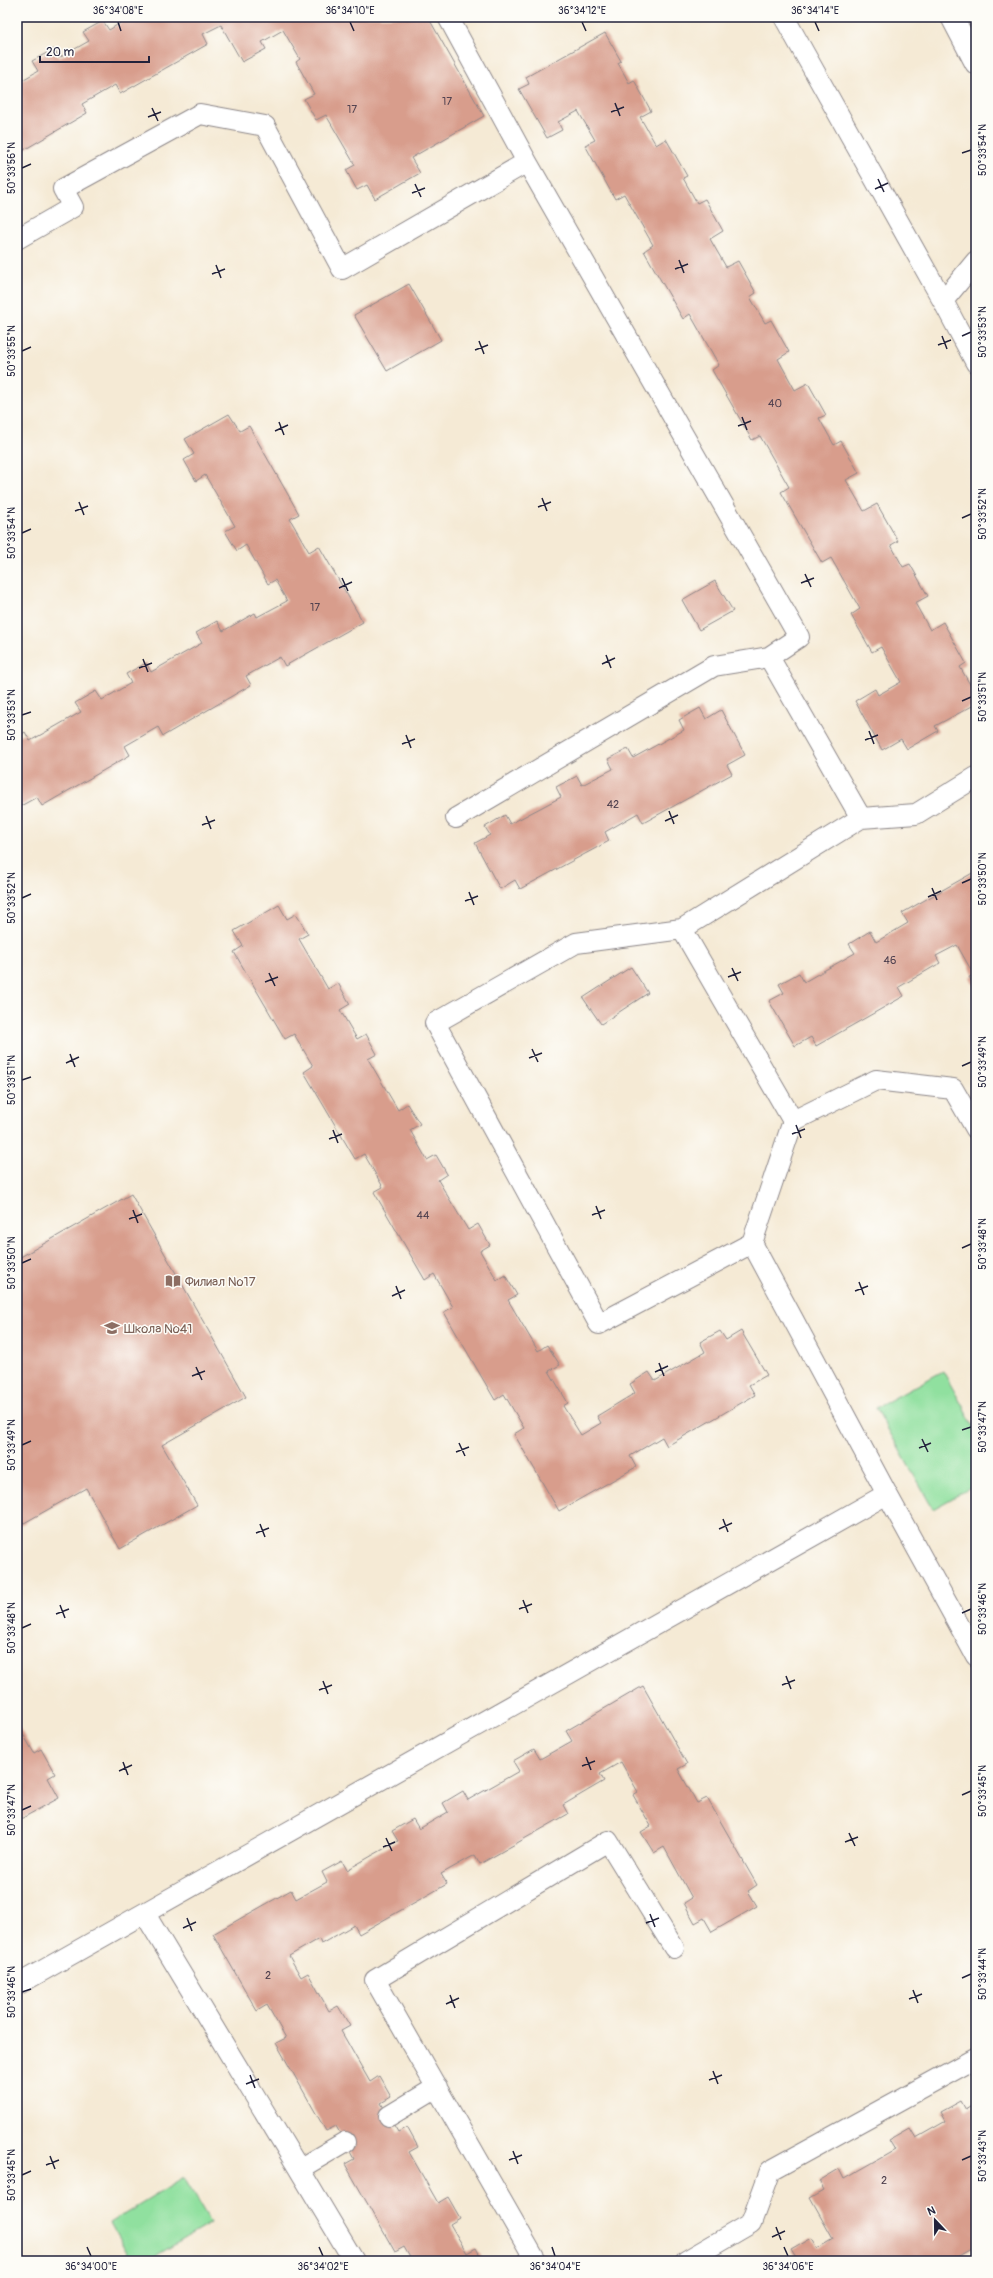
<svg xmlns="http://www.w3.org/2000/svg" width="993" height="2278" viewBox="0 0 993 2278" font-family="Pangolin,sans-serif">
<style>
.garden{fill:#90e09f;stroke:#59816d}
.building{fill:#d89d8c}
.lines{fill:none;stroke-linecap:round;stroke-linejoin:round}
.service-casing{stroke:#8c8688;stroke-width:22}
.secondary-casing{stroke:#8c8688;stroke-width:24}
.service{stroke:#fff;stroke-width:20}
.secondary{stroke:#fff;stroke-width:22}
.ticks{fill:none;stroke:#22223b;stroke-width:1.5}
.labels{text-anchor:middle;stroke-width:3;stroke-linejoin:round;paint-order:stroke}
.number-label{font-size:11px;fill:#50414f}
.education-label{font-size:13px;fill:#785e54;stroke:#fdfcf7;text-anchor:start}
.neatline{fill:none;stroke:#22223b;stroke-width:1.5}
.ticks-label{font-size:10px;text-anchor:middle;fill:#22223b}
</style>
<rect width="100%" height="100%" fill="#fdfcf7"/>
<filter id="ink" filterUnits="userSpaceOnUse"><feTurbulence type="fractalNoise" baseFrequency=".025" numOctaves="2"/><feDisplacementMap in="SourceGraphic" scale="8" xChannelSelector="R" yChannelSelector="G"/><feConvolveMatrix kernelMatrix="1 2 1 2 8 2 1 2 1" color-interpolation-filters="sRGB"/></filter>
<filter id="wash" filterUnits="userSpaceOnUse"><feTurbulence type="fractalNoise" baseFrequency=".012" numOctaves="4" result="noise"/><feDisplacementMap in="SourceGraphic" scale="16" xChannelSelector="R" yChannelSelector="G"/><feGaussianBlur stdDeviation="0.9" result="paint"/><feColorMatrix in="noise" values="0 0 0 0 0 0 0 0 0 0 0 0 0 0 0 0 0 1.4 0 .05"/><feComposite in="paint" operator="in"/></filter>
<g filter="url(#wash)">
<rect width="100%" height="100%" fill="#f5ead5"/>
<path class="garden" d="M943,1371L976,1430V1485L933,1509L876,1408Z
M184,2178L211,2223L147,2261H132L110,2223Z"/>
<g id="blocks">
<path class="building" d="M130,17H216L217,19L220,17H428L484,116L411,158L420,173L375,199L367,185L357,190L346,170L355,165L326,115L316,120L304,99L314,94L296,62L300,59L283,30L262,42L266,49L242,62L221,25L203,34L208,44L120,94L115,85L82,104L87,113L17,154V83L38,71L32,61L54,49L59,58L89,41L83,32L103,21L109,30Z
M605,33L621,61L618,63L629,83L634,80L651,111L640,117L656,145L666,139L687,176L683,178L697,203L705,199L723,231L710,239L726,267L738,261L756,293L750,297L765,323L771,320L789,352L778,359L795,390L808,383L826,415L819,418L834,445L841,441L859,473L846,480L864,511L877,504L898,541L891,545L903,567L910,564L928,596L915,603L930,630L943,622L966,663L960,667L976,695V704L935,726L938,731L907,749L901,739L882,750L855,701L875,689L878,695L901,682L881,647L872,652L851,615L860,609L831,558L822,563L781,492L789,487L760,436L752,440L712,370L719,365L690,314L683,319L644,251L653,245L624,194L615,199L585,145L595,140L578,111L558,122L562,130L547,138L519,89L529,84L526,77Z
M409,284L441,340L387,371L354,315Z
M229,414L240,431L249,426L299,514L290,519L309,552L319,546L363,622L285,666L280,657L246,676L251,685L163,736L158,727L125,746L130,755L42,806L37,797L17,808V737L25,732L30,741L81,712L75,703L96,691L102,700L131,683L126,674L146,663L151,672L202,643L196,633L217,621L223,631L255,613L257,617L287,601L275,580L268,584L246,545L237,551L225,531L235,526L205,475L196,481L184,460L194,454L185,439Z
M715,581L733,611L699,630L682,600Z
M700,708L706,719L721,710L745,755L727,765L732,774L643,823L638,813L605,832L609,841L520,889L515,880L500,889L475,843L490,835L485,827L505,815L510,824L561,797L556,787L577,776L582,785L613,769L608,759L628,749L633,758L684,730L679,720Z
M976,871V989L969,977L974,975L957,945L936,956L940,963L899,987L904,996L816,1046L811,1037L795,1046L769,1001L784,993L779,984L799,973L804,982L855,953L849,944L870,931L876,942L908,923L902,913Z
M279,905L287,919L296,914L308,934L299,939L328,989L338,983L350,1004L340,1010L357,1039L366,1034L377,1054L368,1059L398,1110L407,1104L420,1124L410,1130L427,1160L436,1155L447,1174L438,1180L468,1230L478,1224L490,1245L480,1251L497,1280L505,1275L517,1295L508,1300L538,1351L547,1345L560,1365L549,1371L568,1403L563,1406L581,1435L601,1423L597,1416L635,1393L630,1384L649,1372L655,1381L705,1352L700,1342L720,1331L726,1340L741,1331L767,1375L749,1385L755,1395L667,1446L662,1437L630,1456L636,1467L559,1511L514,1434L524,1428L504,1394L495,1400L444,1312L453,1307L434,1274L425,1280L374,1192L383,1187L364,1154L355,1159L304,1072L313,1066L294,1034L285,1039L234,952L243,946L234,931Z
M631,967L648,993L601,1024L583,998Z
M131,1194L246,1397L162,1445L197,1505L120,1549L86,1488L17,1527V1259Z
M643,1686L687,1764L678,1769L697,1803L707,1798L757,1885L748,1891L757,1906L712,1932L704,1918L695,1923L684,1903L692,1898L664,1847L654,1853L641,1832L651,1826L633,1795L638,1792L621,1762L600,1774L604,1781L563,1805L568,1814L480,1864L475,1855L441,1874L447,1884L359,1934L354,1925L321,1944L319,1939L289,1956L301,1977L308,1973L329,2011L338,2006L350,2026L341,2031L370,2082L379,2076L391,2097L381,2103L398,2132L407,2127L418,2147L409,2152L438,2203L448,2197L460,2218L450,2224L467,2253L476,2248L483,2261H412L404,2247L395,2252L345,2164L354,2159L336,2126L326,2131L276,2043L286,2038L267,2005L257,2011L213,1934L291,1890L296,1899L327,1882L322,1872L342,1861L347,1870L373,1855L398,1841L392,1831L413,1819L419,1829L448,1812L443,1803L463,1791L468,1800L519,1771L513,1761L534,1749L540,1759L572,1741L566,1731Z
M17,1724L34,1753L41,1749L55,1774L48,1778L59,1798L17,1821Z
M961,2101L966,2110L976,2104V2246L950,2261H795L797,2260L791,2250L812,2238L818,2248L833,2239L810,2198L824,2190L819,2181L839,2169L844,2179L895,2150L889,2140L910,2128L916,2138L946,2121L941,2112Z"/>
</g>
</g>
<g filter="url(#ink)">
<use href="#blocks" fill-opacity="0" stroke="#8c8688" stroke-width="1"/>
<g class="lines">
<g class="service-casing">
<path id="service" d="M448,17L527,162L799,637L769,657L861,818
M784,17L943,301L976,363
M17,239L73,207L63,189L200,114L265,126L342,269L527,162
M943,301L976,261
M456,818L714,666L769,657
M682,929L576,943L435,1023L599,1324L752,1243
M793,1121L876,1080L953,1089L976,1129
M887,1494L752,1243L793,1121L682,929L861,818L916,814L976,777
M145,1914L299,2169L345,2142
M17,1985L887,1494L976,1656
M389,2116L437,2087
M299,2169L354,2261
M536,2261L375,1980L608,1841L674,1948
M686,2261L751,2223L770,2171L976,2058"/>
</g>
<g class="secondary-casing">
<path id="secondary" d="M952,17L976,63"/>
</g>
<use href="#service" class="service"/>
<use href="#secondary" class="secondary"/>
</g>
</g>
<path class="ticks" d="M118,22L121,31M350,22L354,31M582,22L586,31M815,22L819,31M615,103L620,116M152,108L158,121M611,112L624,107M148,117L161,112M962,153L971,150M22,168L31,164M878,179L884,192M415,184L421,197M875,189L888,183M412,193L425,188M679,260L684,273M216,265L221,278M675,269L688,264M212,274L225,269M942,336L947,349M962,336L971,332M479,341L484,354M938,345L951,340M475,350L488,345M22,351L31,347M742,417L747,430M279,422L284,435M738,426L751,421M275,431L288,425M542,498L547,511M79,502L84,515M538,507L551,502M75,511L88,506M962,518L971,514M22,533L31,529M805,574L811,587M342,578L348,591M801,583L814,578M339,588L352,582M606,655L611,668M143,659L148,672M602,664L615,658M139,668L152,663M962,701L971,697M22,715L31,712M869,731L874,744M406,735L411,748M865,740L878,735M402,744L415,739M669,811L674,824M206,816L211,829M665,821L678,815M202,825L215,820M962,883L971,879M932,888L937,900M469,892L474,905M928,897L941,891M22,898L31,894M465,901L478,896M732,968L738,981M269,973L275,986M728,977L741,972M265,982L278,977M532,1049L538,1062M70,1054L75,1067M529,1058L542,1053M66,1063L79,1057M962,1066L971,1062M22,1080L31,1077M796,1125L801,1138M333,1130L338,1143M792,1134L805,1129M329,1139L342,1134M596,1206L601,1219M133,1210L138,1223M592,1215L605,1210M129,1219L142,1214M962,1248L971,1244M22,1263L31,1259M859,1282L864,1295M396,1286L401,1299M855,1291L868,1286M392,1296L405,1290M659,1363L664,1376M196,1367L202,1380M655,1372L668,1366M192,1376L205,1371M962,1430L971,1427M922,1439L928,1452M459,1443L465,1456M22,1445L31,1441M919,1448L931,1443M456,1452L469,1447M723,1519L728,1532M260,1524L265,1537M719,1529L732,1523M256,1533L269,1528M523,1600L528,1613M60,1605L65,1618M519,1609L532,1604M962,1613L971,1609M56,1614L69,1609M22,1628L31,1624M786,1676L791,1689M323,1681L328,1694M782,1685L795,1680M319,1690L332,1685M586,1757L591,1770M123,1762L128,1775M582,1766L595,1761M119,1771L132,1765M962,1795L971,1791M22,1810L31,1806M849,1833L855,1846M386,1838L392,1851M845,1842L858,1837M383,1847L395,1842M650,1914L655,1927M187,1918L192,1931M646,1923L659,1918M183,1928L196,1922M962,1978L971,1974M913,1990L918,2003M22,1992L31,1989M450,1995L455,2008M909,1999L922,1994M446,2004L459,1998M713,2071L718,2084M250,2075L255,2088M709,2080L722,2075M246,2084L259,2079M513,2151L518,2164M50,2156L55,2169M509,2160L522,2155M962,2160L971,2156M46,2165L59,2160M22,2175L31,2171M776,2227L781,2240M772,2237L785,2231M87,2247L91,2256M319,2247L323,2256M552,2247L555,2256M784,2247L788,2256"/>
<defs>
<g id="library-bare" transform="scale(1.2)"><path d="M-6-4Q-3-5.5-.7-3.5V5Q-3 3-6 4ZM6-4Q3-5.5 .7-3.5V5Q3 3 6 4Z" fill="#8d6e63" stroke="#fdfcf7" stroke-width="2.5" paint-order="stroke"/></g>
<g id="school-bare" transform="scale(1.2)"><path d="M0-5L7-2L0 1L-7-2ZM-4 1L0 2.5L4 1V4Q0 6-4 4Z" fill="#8d6e63" stroke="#fdfcf7" stroke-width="2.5" paint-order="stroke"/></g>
</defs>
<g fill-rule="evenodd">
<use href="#library-bare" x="173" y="1281"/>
<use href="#school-bare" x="112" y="1328"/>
</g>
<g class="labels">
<g class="number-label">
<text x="447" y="105">17</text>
<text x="352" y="113">17</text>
<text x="775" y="407">40</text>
<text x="315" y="611">17</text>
<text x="613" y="808">42</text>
<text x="890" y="964">46</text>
<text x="423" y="1219">44</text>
<text x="268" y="1979">2</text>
<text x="884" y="2184">2</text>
</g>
<g class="education-label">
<text x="185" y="1286">Филиал №17</text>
<text x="124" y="1333">Школа №41</text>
</g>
</g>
<rect width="993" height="2278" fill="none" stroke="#fdfcf7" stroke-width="44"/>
<g transform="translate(935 2220) rotate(338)" stroke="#fdfcf7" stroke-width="3" paint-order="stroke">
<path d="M0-3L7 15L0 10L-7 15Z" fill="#22223b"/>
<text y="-6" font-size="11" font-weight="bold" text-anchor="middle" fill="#22223b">N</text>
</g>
<path d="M40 56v6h109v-6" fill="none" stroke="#22223b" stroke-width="2"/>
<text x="46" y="56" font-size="12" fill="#22223b" stroke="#fdfcf7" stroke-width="3" paint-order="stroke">20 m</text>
<rect x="22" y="22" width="949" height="2234" class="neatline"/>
<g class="ticks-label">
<text x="118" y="14">36°34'08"E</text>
<text x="350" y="14">36°34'10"E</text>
<text x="582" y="14">36°34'12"E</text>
<text x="815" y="14">36°34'14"E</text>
<text transform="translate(982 150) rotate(-90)" y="4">50°33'54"N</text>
<text transform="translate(11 168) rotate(-90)" y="4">50°33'56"N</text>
<text transform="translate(982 332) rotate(-90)" y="4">50°33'53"N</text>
<text transform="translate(11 351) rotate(-90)" y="4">50°33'55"N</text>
<text transform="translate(982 514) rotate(-90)" y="4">50°33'52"N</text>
<text transform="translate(11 533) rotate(-90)" y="4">50°33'54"N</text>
<text transform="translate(982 697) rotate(-90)" y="4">50°33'51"N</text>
<text transform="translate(11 715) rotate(-90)" y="4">50°33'53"N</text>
<text transform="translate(982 879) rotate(-90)" y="4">50°33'50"N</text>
<text transform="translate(11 898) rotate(-90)" y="4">50°33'52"N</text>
<text transform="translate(982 1062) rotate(-90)" y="4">50°33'49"N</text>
<text transform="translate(11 1080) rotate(-90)" y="4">50°33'51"N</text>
<text transform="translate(982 1244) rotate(-90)" y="4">50°33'48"N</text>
<text transform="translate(11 1263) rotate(-90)" y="4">50°33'50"N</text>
<text transform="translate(982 1427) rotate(-90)" y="4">50°33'47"N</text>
<text transform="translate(11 1445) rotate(-90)" y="4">50°33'49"N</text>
<text transform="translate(982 1609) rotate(-90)" y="4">50°33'46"N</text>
<text transform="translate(11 1628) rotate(-90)" y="4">50°33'48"N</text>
<text transform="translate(982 1791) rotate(-90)" y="4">50°33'45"N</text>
<text transform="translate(11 1810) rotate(-90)" y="4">50°33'47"N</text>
<text transform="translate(982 1974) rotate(-90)" y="4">50°33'44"N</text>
<text transform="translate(11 1992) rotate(-90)" y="4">50°33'46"N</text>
<text transform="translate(982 2156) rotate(-90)" y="4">50°33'43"N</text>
<text transform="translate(11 2175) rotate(-90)" y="4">50°33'45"N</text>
<text x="91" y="2270">36°34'00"E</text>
<text x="323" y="2270">36°34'02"E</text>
<text x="555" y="2270">36°34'04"E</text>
<text x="788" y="2270">36°34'06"E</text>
</g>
</svg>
